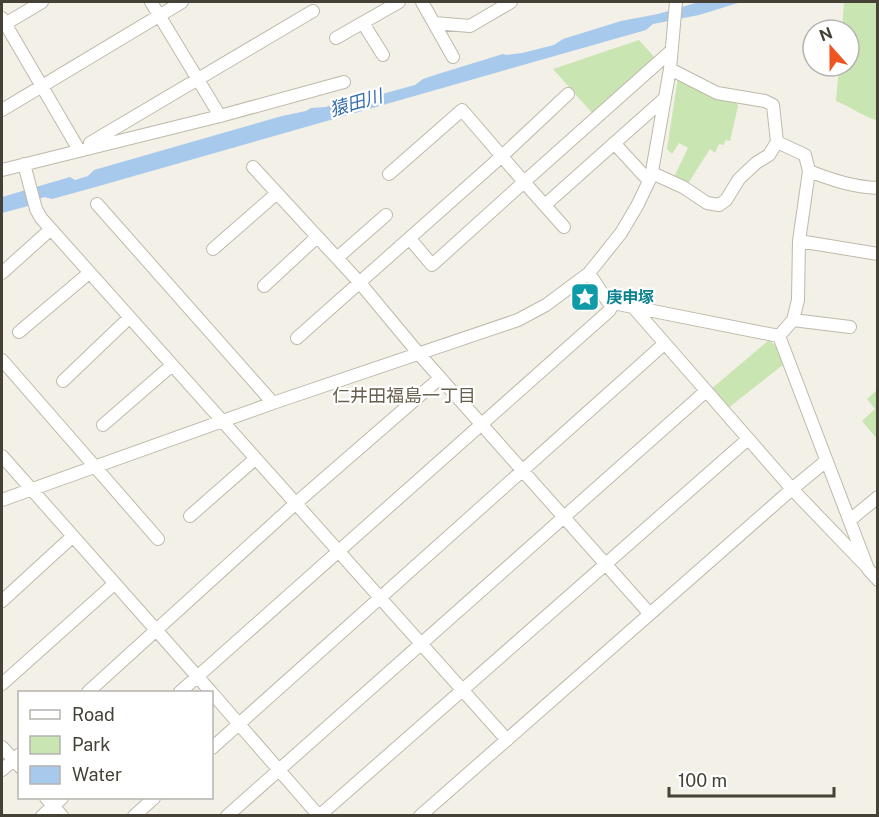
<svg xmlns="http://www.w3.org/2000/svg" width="879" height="817" viewBox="0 0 879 817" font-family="'Public Sans','Noto Sans JP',sans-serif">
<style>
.green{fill:#c9e5b2}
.water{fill:#a6c9ec}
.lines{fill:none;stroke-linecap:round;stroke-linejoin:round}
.minor-casing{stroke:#beb9aa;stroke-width:14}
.minor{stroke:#fff;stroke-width:12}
.labels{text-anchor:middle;stroke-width:4.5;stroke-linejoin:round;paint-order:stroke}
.culture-label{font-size:16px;font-weight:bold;fill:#0d838f;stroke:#fff;text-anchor:start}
.water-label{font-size:18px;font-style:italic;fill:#356eac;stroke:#fff}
.neighbourhood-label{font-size:18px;fill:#68604e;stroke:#fff}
</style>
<rect width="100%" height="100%" fill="#f3f0e7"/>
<path class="green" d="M844,2H872L877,4V120C868,119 847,105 836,101L839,66H849V30H842Z
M639,40L656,59L593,114L553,69Z
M678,77L736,100L738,106L730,141L725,140L724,145L719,144L715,153L710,149L687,185L673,179L688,148L679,143L672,154L667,149Z
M769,340L778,348L784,364L727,409L710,390Z
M877,390V439L862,421L875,409L867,399Z"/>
<path class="water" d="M699,2H741L699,15L653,24L646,30L99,186L52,199L44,197L29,203L28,206L2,213V197L70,177L75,180L88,176L94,170L282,116L306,111L311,108L326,107L347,98L371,97L415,85L423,79L438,74L503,54L507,55L522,53L554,45L563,39L621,21L658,14Z"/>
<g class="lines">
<g class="minor-casing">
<path id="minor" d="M151,2L220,116
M422,2L453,57
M2,18L79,150
M363,23L383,55
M434,23L470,26L511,2
M5,24L42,2
M336,38L399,2
M670,69L717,93L765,101L773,105L777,142L805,155L809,171L799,241L798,300L793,320L779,336
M2,110L182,2
M90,143L313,11
M614,143L649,181
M24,164L36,209L41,218L507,740
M253,167L360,283L419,354L649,613
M2,170L220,116L344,82
M809,171C832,180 853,187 878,188
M652,173L683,187L707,203L719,205L726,200L739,179L756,163L769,155L777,142
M389,174L462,110L524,182L671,51
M97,204L273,403
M545,205L665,98
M410,239L432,265L524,182L564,227
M799,241L878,254
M213,249L276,194
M337,258L386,215
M2,273L51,229
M589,273L608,302L779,336L868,569L878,580
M264,286L317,237
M633,307L792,489L865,565
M793,320L850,327
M19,332L89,273
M297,338L502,156L568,94
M2,360L158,539
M63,381L129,318
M103,425L171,366
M2,456L211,692
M2,500L273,403L518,320L546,305L589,273L621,233L637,206L651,177L670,69L676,2
M190,516L255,459
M850,520L878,497
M2,601L73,536
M2,684L114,584
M88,692L295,504L440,378
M180,692L609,311L614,303
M212,693L319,816
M2,747L20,767
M212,748L664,344
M2,770L20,754
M46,798L62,816
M42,816L62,798
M134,816L154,798
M227,816L706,391
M319,816L748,439
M420,816L792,489L826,461"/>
</g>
<use href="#minor" class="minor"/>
</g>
<defs>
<g id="sight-square" transform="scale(1.5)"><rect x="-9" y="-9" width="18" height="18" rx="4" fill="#0f9aa8" stroke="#fff"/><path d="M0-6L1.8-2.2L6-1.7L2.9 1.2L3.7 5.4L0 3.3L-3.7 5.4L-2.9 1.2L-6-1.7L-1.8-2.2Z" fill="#fff"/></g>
</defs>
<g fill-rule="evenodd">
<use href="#sight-square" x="585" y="297"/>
</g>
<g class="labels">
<g class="culture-label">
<text x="606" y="303">庚申塚</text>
</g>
<g class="water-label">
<text transform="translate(356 103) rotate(-16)" y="6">猿田川</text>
</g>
<g class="neighbourhood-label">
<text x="404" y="402">仁井田福島一丁目</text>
</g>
</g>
<rect width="879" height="817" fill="none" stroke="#454136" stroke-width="6"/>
<rect x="18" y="691" width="195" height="108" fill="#ffffff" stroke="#b5b3af" stroke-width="1.5"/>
<rect x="30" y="710" width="30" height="9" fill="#ffffff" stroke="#b5b3af" stroke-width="1.5"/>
<text x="72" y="721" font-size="18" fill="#454136">Road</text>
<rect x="30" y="736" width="30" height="18" fill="#c9e5b2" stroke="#b5b3af" stroke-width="1.5"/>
<text x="72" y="751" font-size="18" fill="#454136">Park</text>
<rect x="30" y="766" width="30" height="18" fill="#a6c9ec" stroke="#b5b3af" stroke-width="1.5"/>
<text x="72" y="781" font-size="18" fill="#454136">Water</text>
<g transform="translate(831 48) rotate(339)"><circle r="28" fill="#ffffff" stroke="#b5b3af" stroke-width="1.5"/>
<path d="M0-4.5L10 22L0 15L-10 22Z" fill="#ef5522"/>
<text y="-9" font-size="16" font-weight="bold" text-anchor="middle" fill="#454136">N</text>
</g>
<path d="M669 787v9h165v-9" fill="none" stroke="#454136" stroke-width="3"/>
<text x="678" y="787" font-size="18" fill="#454136" stroke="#ffffff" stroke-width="4.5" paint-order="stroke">100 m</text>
</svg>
